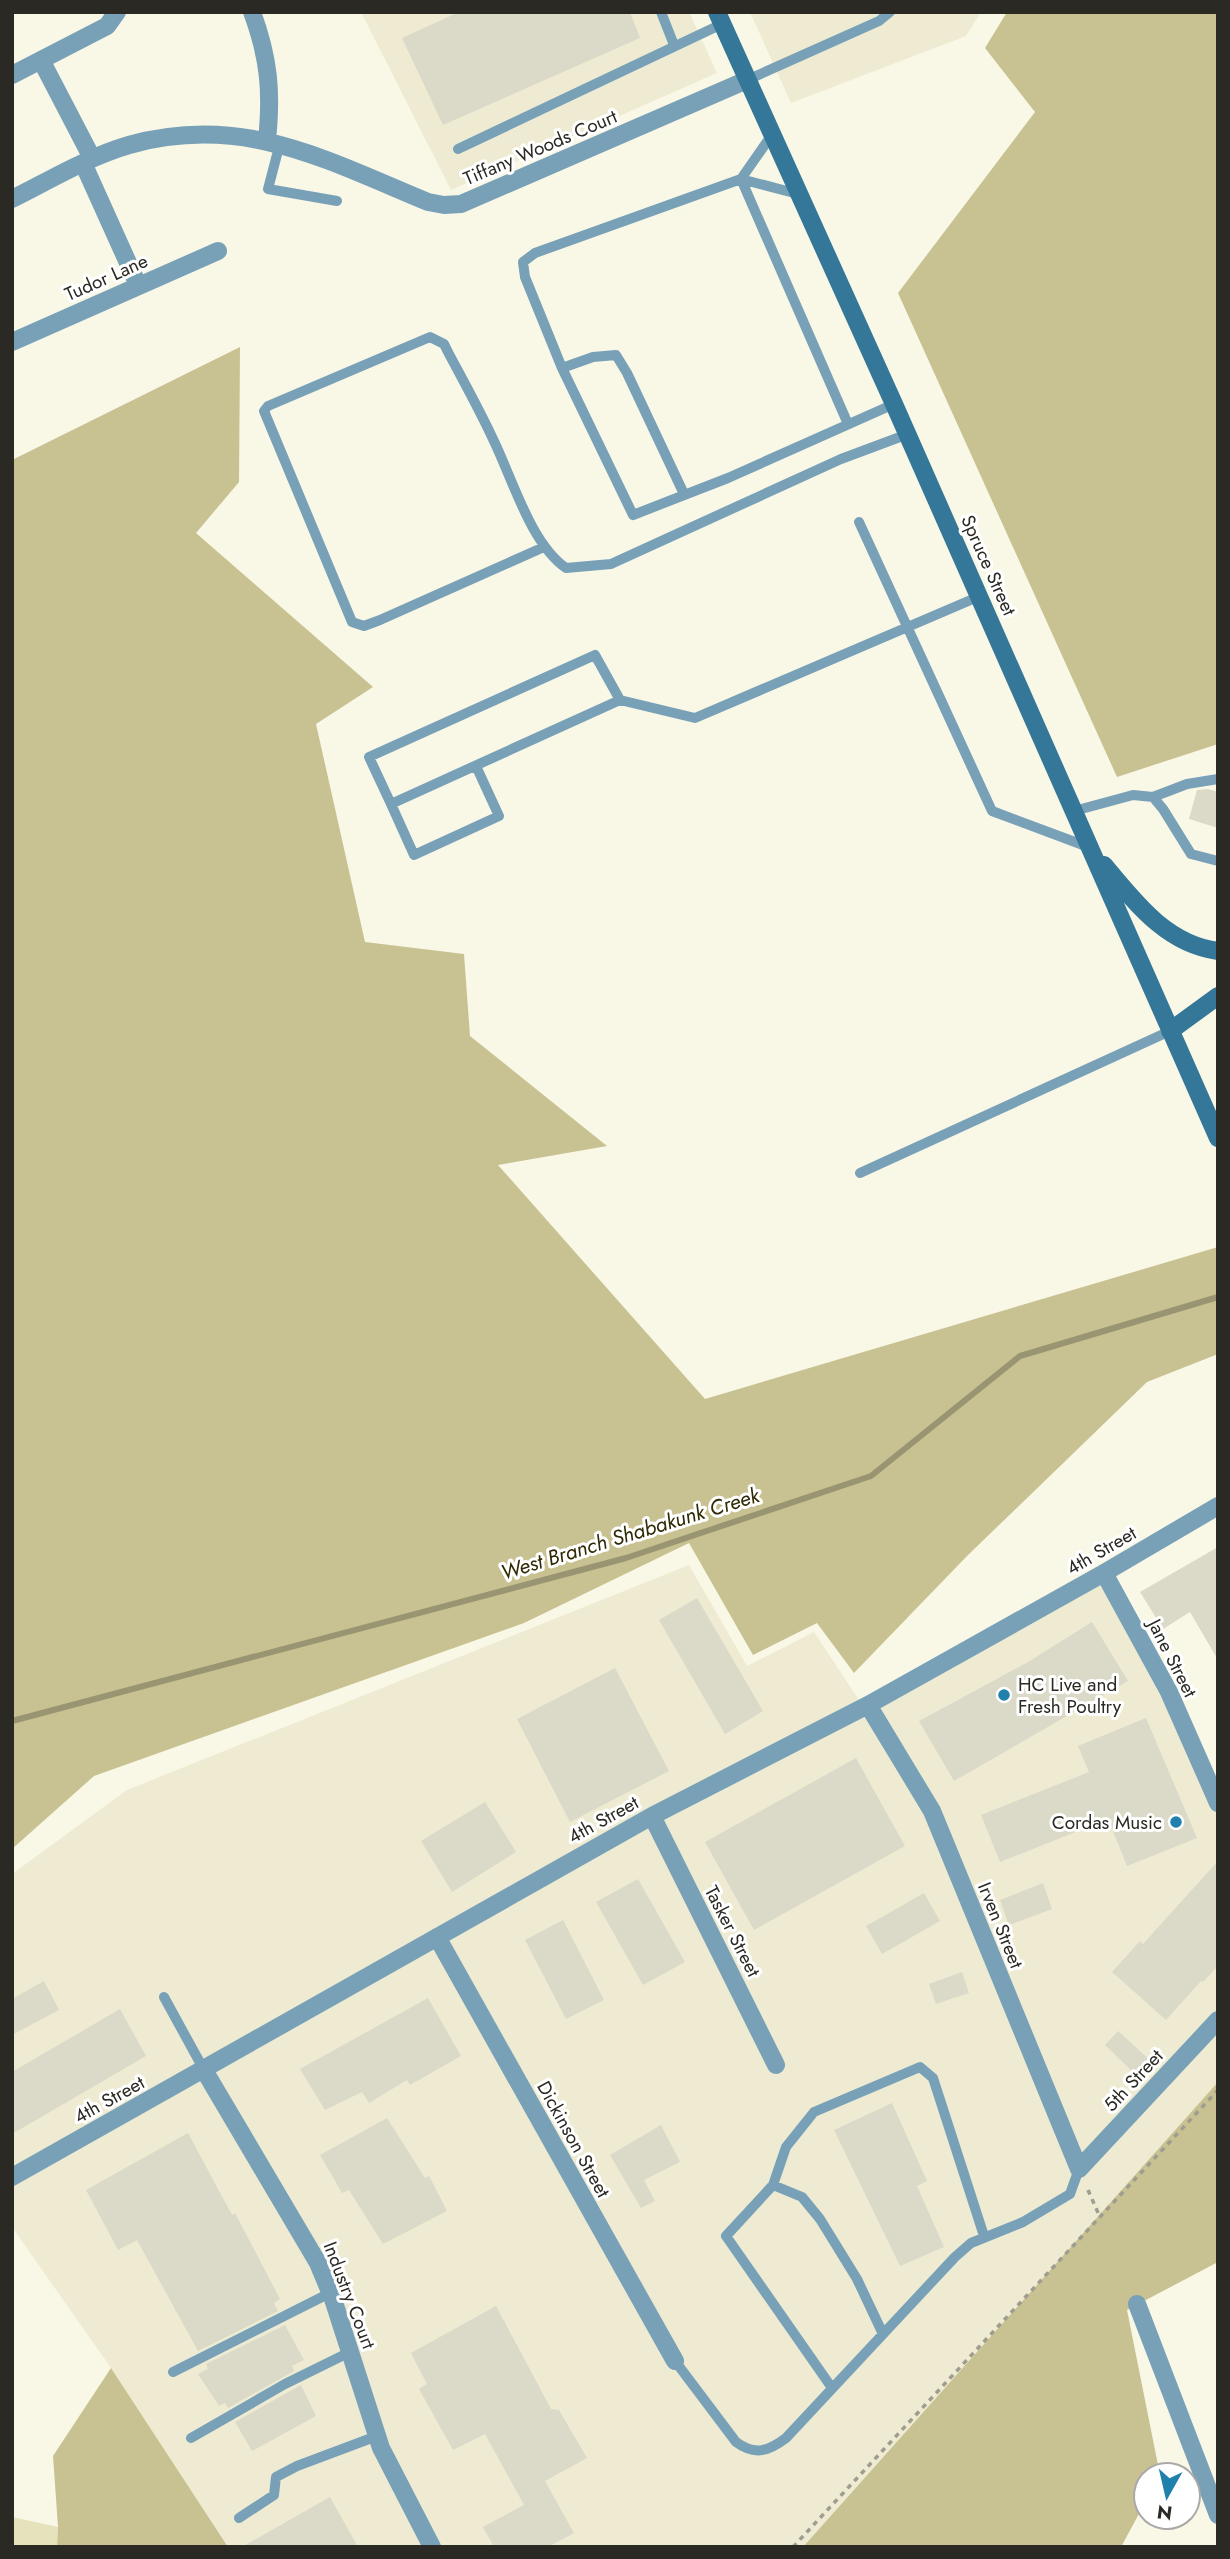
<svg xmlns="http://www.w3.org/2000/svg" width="1230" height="2559" viewBox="0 0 1230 2559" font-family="Jost,sans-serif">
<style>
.built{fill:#eeebd2}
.green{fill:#e6e2bc}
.forest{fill:#c8c292}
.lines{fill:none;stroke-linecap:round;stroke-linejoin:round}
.stream{stroke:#999471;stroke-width:6}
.building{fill:#dbd9c8}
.path{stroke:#9e9d90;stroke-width:3.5;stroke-dasharray:5 5;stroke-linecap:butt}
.lane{stroke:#78a1b8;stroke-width:10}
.street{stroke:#78a1b8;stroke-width:18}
.secondary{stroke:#357798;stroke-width:18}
.poi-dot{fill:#2181ad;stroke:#fff;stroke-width:2.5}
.labels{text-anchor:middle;stroke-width:6;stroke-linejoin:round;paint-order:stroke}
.street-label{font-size:19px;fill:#2a2923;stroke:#fff}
.poi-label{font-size:19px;fill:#2a2923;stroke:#fff;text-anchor:start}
.water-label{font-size:21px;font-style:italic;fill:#2f2a02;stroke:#fff}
</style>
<rect width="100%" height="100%" fill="#f9f7e6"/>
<path class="built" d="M361,12H689L717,73L451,190Z
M750,12H981L966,36L791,103Z
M689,1565L747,1666L814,1632L863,1706L1098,1577L1218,1805V2082L803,2547H228L111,2368L12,2227V1874L127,1790Z"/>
<path class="green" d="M12,2517L58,2527L57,2547H12Z"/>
<path class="forest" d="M1007,12H1218V744L1117,777L898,293L1035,112L985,48Z
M240,347L239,482L196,533L373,687L316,724L365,942L464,954L470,1036L607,1146L498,1165L705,1399L1218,1247V1354L1147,1382L967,1556L854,1673L817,1623L753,1655L689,1543L524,1623L94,1776L12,1849V460Z
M1218,2082V2262L1127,2310L1160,2475H1146V2501L1121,2547H803Z
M111,2368L228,2547H57L58,2527L53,2456Z"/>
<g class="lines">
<path class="stream" d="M12,1721L626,1558L871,1476L1020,1356L1218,1297"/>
</g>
<path class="building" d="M459,12H630L640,38L443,125L402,38Z
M1208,789L1218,792V828L1189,819L1197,790Z
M1218,1547V1660L1190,1612L1163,1629L1140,1592Z
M697,1598L763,1711L725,1734L659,1620Z
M1092,1622L1128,1681L954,1781L919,1721L1028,1662Z
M615,1668L669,1771L570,1822L517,1719Z
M1146,1718L1197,1838L1127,1866L1108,1819L1000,1862L981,1815L1089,1772L1078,1746Z
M856,1758L905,1846L754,1930L705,1842Z
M485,1802L516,1852L452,1892L421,1841Z
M1218,1861V1966L1203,1982L1201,1981L1166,2020L1112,1972L1140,1941L1143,1944Z
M638,1879L685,1962L643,1985L596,1902Z
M1043,1883L1052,1909L1009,1925L1000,1900Z
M924,1893L940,1921L882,1954L866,1926Z
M563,1920L604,2000L566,2019L525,1940Z
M962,1972L969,1993L936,2004L929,1984Z
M44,1981L59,2010L12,2035V1999Z
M428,1998L461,2056L410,2085L407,2080L369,2103L362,2092L325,2110L300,2069Z
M120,2009L146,2056L12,2134V2072Z
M1118,2031L1152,2062L1138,2077L1105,2045Z
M892,2103L927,2181L917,2186L944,2247L900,2266L834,2130Z
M387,2118L425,2178L429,2176L447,2211L383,2244L349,2190L342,2193L320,2155Z
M661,2125L680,2162L644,2180L655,2201L641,2208L610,2155Z
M188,2133L232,2215L235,2213L280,2299L274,2303L278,2311L198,2351L137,2240L118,2250L86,2190Z
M496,2306L551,2409L559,2410L587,2458L545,2481L574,2533L548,2547H494L483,2527L524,2505L485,2434L453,2450L419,2389L427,2384L411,2353Z
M285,2325L304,2360L292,2366L294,2371L228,2408L225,2403L219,2406L198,2374L208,2369L206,2364Z
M301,2385L316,2416L252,2451L235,2422Z
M330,2497L358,2547H242Z"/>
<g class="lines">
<path class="path" d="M1088,2190L1099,2215
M793,2547L1218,2090"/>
<path class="lane" d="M661,12L674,45
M747,80L879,21L890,12
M280,143L268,189L337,201
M458,149L722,24
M741,179L848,424
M741,179L771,136
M798,194L741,179L535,253L523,262L525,277L562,368L633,515L728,478L894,404
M562,368L593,357L616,355L627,373L684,494
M859,522L992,811L1091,848
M544,547L380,620L364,626L352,622L264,411L268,406L430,337L444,344L449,354C464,382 479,409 492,437C512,477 530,543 566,568L611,564L841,459L908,434
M620,700L595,655L369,757L391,804L620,700L695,718L980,596
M1153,797L1187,784L1218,779
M391,804L414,855L499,816L476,766
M1074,811L1133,795L1153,797L1163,809L1191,854L1218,861
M860,1173L1170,1031
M164,1997L204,2070
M773,2185L802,2197L820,2219L857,2279L883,2334
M675,2361L736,2442C755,2456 769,2451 786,2438L955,2257L971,2243L1023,2222L1070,2194L1079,2169
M173,2372L330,2293
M832,2388L726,2236L773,2185L786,2147L814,2112L920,2067L933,2078L984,2236
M191,2438L285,2384L350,2352
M239,2518L274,2495L276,2477L297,2466L377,2436"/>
<path class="street" d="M252,12C269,58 272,92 267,140
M41,60L92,158
M12,75L107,26L117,12
M83,163L138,285
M12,199C50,180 88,157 129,145C243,113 326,160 428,202L444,205L461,204L747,80
M12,342L218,251
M1104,1573L1169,1692L1218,1803
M868,1705L932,1811L1079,2169L1218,2020
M652,1816L776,2065
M437,1937L675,2361
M204,2070L318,2263L333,2299L381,2448L432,2547
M12,2177L652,1816L868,1705L1104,1573L1218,1506
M1137,2304L1218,2515"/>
<path class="secondary" d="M717,12L894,404L1218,1138
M1104,865C1135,902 1166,944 1218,951
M1170,1031L1218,996"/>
</g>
<g class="poi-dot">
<circle cx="1004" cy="1695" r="7"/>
<circle cx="1176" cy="1822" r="7"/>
</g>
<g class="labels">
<g class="street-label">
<text transform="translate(540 147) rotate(-23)" y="7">Tiffany Woods Court</text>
<text transform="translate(106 277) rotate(-24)" y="7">Tudor Lane</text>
<text transform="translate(989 565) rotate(66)" y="7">Spruce Street</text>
<text transform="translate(1101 1550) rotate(-30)" y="7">4th Street</text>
<text transform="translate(1173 1658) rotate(63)" y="7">Jane Street</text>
<text transform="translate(603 1819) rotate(-29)" y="7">4th Street</text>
<text transform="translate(1001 1925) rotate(68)" y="7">Irven Street</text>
<text transform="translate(733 1931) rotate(63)" y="7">Tasker Street</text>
<text transform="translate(1133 2080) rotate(-47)" y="7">5th Street</text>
<text transform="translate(109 2099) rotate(-29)" y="7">4th Street</text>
<text transform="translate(574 2139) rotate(61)" y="7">Dickinson Street</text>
<text transform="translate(350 2295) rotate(69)" y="7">Industry Court</text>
</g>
<g class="poi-label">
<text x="1018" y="1691">HC Live and<tspan x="1018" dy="22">Fresh Poultry</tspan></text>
<text x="1162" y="1829" text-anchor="end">Cordas Music</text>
</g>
<g class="water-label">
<text transform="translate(630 1534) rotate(-17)" y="7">West Branch Shabakunk Creek</text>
</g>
</g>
<rect width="1230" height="2559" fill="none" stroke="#2a2923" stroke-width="28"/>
<g transform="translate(1167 2496) rotate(188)"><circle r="33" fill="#ffffff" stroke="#aaa9a7" stroke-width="2"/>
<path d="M0-5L12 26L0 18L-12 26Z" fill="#2181ad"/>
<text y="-10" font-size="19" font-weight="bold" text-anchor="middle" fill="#2a2923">N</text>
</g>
</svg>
